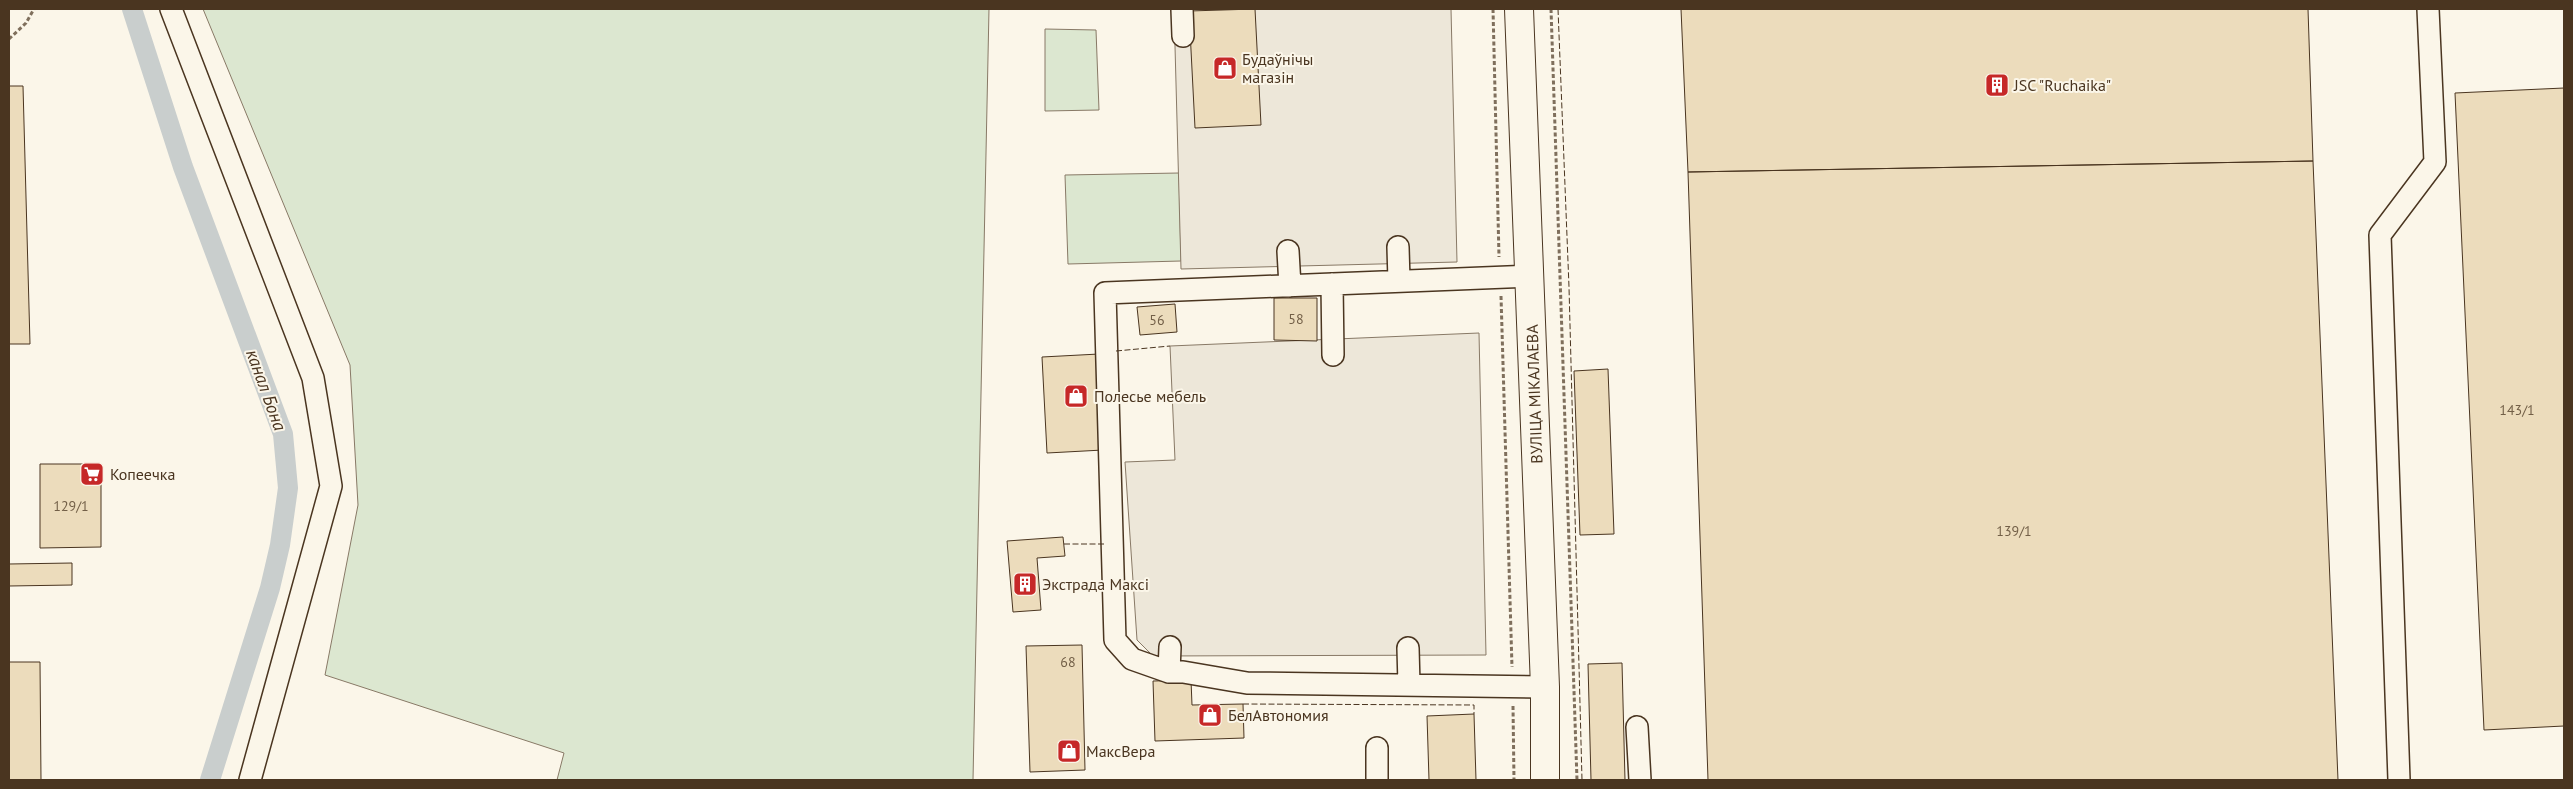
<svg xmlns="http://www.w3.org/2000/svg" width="2573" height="789" viewBox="0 0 2573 789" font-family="'PT Sans',sans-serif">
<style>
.green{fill:#dce7d0;stroke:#887966}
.parking{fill:#ede7d9;stroke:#887966}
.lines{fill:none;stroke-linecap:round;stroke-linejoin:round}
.canal{stroke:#c9cecd;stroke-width:20}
.building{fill:#ecdcbc;stroke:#4a3520}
.minor-casing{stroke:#4a3520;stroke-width:24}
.major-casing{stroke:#4a3520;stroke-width:30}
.path{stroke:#7f6f5c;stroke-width:3;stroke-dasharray:4 2.5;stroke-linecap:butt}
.minor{stroke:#fbf6e9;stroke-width:21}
.major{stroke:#fbf6e9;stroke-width:28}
.fence{stroke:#4a3520;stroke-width:1;stroke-dasharray:6 2.5;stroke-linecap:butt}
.labels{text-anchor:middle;stroke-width:4;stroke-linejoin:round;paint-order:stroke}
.number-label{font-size:14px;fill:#725f47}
.poi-label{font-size:16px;fill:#4a3520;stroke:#fbf6e9;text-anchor:start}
.street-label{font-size:16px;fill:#4a3520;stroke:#fbf6e9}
.water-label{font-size:18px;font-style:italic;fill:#4a3520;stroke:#fbf6e9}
</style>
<rect width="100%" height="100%" fill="#fbf6e9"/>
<path class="green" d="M203,9H989L973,780H557L564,753L325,675L358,505L350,365Z
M1045,29L1096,30L1099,110L1045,111Z
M1179,173L1181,261L1068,264L1065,175Z"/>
<path class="parking" d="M1174,9H1451L1457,262L1181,269Z
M1479,333L1486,655L1153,656L1137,640L1125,462L1175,460L1170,346Z"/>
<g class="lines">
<path class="canal" d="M132,9L183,167L283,434L288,488L280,545L270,588L210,780"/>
</g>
<path class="building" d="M1255,9L1261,125L1195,128L1189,11Z
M1681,9H2308L2313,161L1688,172Z
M9,86H23L30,344H9Z
M2564,88V726L2484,730L2455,93Z
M2313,161L2338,780H1708L1688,172Z
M1274,298H1317V341L1274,340Z
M1175,304L1177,332L1140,335L1137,307Z
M1099,354L1103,450L1047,453L1042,357Z
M1608,369L1614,534L1580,535L1574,371Z
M40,464H101V547L40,548Z
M1063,537L1065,556L1037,558L1041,610L1013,612L1007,541Z
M72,563V585L9,586V564Z
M1082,645L1085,770L1030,772L1026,646Z
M9,662H40L41,780H9Z
M1622,663L1625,780H1591L1588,664Z
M1191,680L1192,705L1243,704L1244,738L1155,741L1153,681Z
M1474,714L1476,780H1429L1427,716Z"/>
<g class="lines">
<g class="minor-casing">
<path id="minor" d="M171,9L313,378L331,486L250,780
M1182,9L1183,36
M1398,247L1399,281
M1288,251L1290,286
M1530,276L1105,293L1115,640L1132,659L1169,672H1183L1247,683L1545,687
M1332,284L1333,355
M1408,648L1409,685
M1169,672L1170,647
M1637,727L1640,780
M1377,780V748
M2399,780L2380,235L2435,162L2428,9"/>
</g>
<g class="major-casing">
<path id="major" d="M1519,9L1545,687V780"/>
</g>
<path class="path" d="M1493,9L1499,257
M1551,9L1577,780
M9,39L26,23L34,9
M1501,296L1512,667
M1513,706L1514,780"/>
<use href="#minor" class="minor"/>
<use href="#major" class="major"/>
<path class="fence" d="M1558,9L1569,287L1582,780
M1116,351L1170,346
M1064,544H1106
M1243,704L1474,705V714"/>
</g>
<defs>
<g id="shop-square" transform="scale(1.25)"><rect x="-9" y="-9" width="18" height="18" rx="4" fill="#c62828" stroke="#fbf6e9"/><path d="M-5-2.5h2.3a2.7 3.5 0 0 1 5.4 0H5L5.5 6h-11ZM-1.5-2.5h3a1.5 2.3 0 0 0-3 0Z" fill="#fff"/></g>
<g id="building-square" transform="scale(1.25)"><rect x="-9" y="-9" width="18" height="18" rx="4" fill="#c62828" stroke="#fbf6e9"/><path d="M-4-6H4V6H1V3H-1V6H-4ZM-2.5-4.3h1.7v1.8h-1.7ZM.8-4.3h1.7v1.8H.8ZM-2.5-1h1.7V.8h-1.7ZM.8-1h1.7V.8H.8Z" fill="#fff"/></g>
<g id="supermarket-square" transform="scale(1.25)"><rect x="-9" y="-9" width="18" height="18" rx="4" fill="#c62828" stroke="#fbf6e9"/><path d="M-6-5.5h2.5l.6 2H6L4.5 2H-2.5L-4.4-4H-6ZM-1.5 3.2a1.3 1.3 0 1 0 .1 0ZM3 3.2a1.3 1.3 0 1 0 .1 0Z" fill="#fff"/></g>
</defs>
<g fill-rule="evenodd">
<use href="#shop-square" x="1225" y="68"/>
<use href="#building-square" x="1997" y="85"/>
<use href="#shop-square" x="1076" y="396"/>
<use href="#supermarket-square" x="92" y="474"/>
<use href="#building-square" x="1025" y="584"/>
<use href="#shop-square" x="1210" y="715"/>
<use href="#shop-square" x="1069" y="751"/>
</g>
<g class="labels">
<g class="number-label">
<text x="1296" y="324">58</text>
<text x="1157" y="325">56</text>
<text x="2517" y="415">143/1</text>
<text x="71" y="511">129/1</text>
<text x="2014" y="536">139/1</text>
<text x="1068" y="667">68</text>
</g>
<g class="poi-label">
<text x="1242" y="65">Будаўнічы<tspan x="1242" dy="18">магазін</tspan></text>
<text x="2014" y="91">JSC "Ruchaika"</text>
<text x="1094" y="402">Полесье мебель</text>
<text x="110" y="480">Копеечка</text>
<text x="1042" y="590">Экстрада Максі</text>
<text x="1228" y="721">БелАвтономия</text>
<text x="1086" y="757">МаксBepa</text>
</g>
<g class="street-label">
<text transform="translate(1534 394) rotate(-92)" y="6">ВУЛІЦА МІКАЛАЕВА</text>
</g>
<g class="water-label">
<text transform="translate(266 390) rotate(70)" y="6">канал Бона</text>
</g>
</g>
<rect width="2573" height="789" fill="none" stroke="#4a3520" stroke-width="20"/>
</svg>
